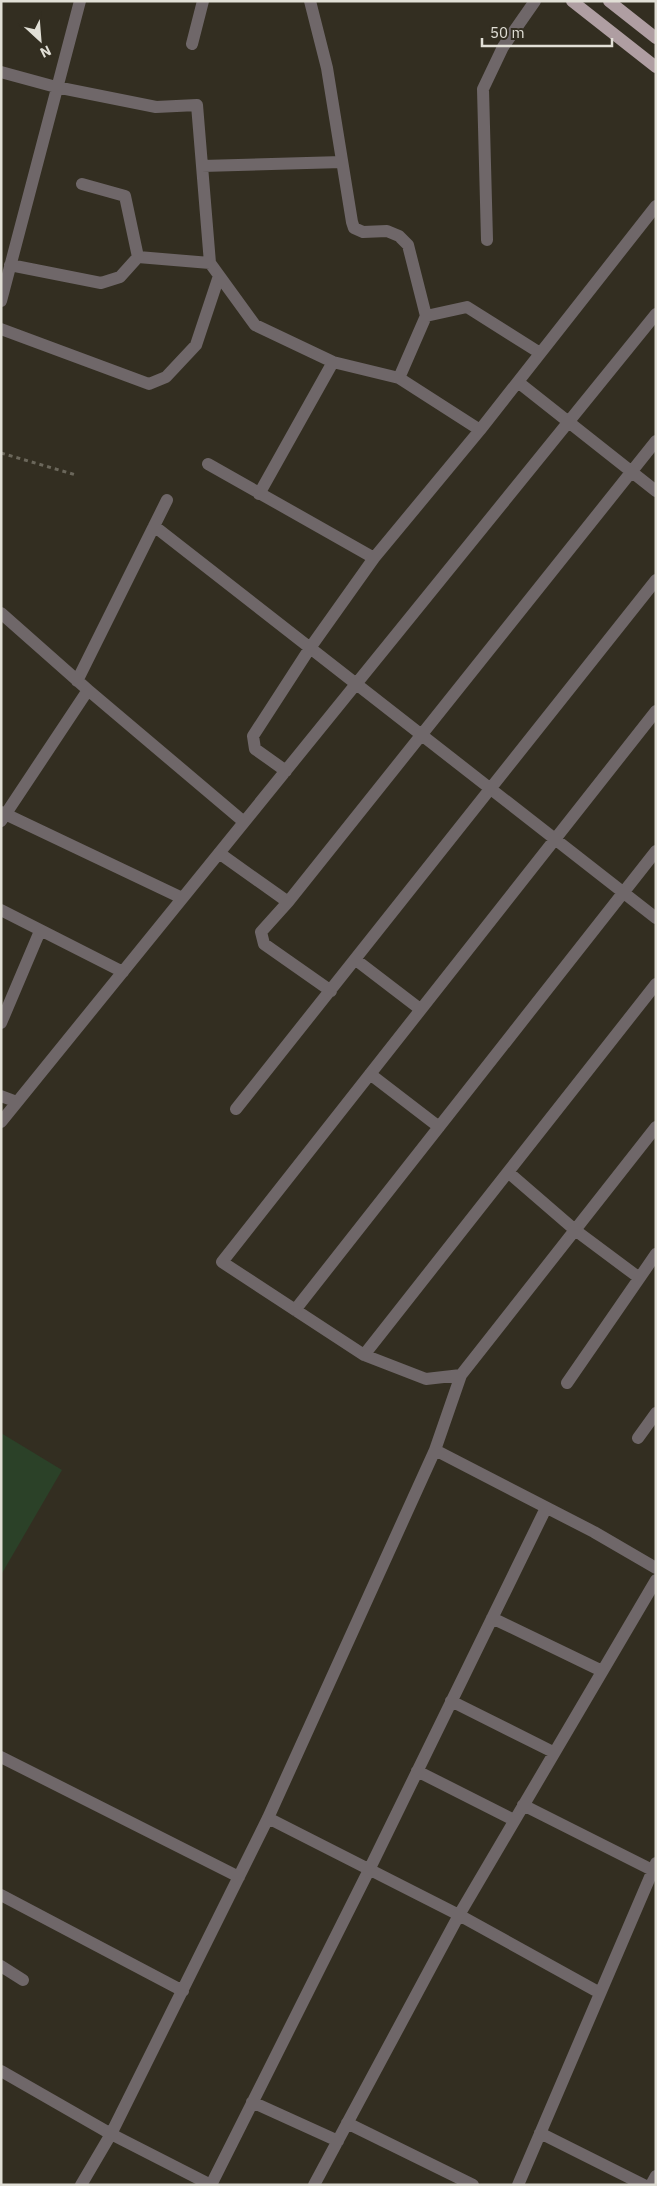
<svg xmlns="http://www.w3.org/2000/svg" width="657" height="2186" viewBox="0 0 657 2186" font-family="'IBM Plex Sans',sans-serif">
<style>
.green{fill:#2b4128}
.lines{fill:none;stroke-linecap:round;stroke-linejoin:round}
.path{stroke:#6b675b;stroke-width:3;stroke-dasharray:4 4;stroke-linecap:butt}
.minor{stroke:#6f6769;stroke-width:12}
.major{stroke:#af9ea2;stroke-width:12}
</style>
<rect width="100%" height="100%" fill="#332e21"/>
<path class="green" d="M1,1433L62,1470L1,1575Z"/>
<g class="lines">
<path class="path" d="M1,453L76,475"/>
<path class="minor" d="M310,1L327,68L352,222L354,228L363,232L387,231L399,236L408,245L426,316L399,378
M192,44L203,1
M1,72L56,87L156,107L197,105L210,263L255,325L333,362L399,378L480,430
M202,166L342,162
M487,240L483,89L503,47L535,1
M138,257L210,263
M10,265L101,283L120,277L138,257L125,196L82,184
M1,301L80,1
M426,316L467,307L540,353
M1,329L149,384L166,377L196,345L219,276
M518,382L656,491
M208,464L374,558
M259,494L333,362
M154,526L656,918
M1,613L88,690L244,822
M77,681L167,500
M286,771L255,749L253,736L310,648L374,558L480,430L656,206
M1,812L182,898
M1,821L88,690
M219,853L288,902
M1,910L123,972
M356,960L420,1009
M331,991L264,944L261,932L288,902L656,441
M1,1023L40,931
M370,1074L439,1127
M1,1096L17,1102
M236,1109L656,580
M1,1122L656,314
M508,1172L575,1230L638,1277
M295,1310L656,851
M364,1355L656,984
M461,1375L426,1379L364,1355L222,1262L656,711
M567,1383L656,1254
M638,1438L656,1413
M435,1450L594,1532L656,1568
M492,1618L602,1671
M451,1701L553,1752
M1,1757L239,1877
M417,1771L514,1820
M523,1805L656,1872
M268,1818L459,1915L600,1993
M1,1895L183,1991
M1,1966L23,1980
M1,2071L111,2134L211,2185
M252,2102L338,2141
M347,2123L473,2185
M540,2133L644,2185
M81,2185L111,2134L268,1818L435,1450L461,1375L656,1127
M211,2185L370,1868L546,1508
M314,2185L459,1915L656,1580
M518,2185L656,1863
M651,2185L656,2176"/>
<path class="major" d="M572,1L656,67
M609,1L656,38"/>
</g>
<rect width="657" height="2186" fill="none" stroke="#e1dfd6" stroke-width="5"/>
<g transform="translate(40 40) rotate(154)" stroke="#332e21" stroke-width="4" paint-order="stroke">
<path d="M0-4L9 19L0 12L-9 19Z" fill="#e1dfd6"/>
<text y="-8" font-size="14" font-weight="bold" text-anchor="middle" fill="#e1dfd6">N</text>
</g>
<path d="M482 38v8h130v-8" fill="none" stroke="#e1dfd6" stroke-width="2.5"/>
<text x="490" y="38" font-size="15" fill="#e1dfd6" stroke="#332e21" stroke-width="4" paint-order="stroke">50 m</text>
</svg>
